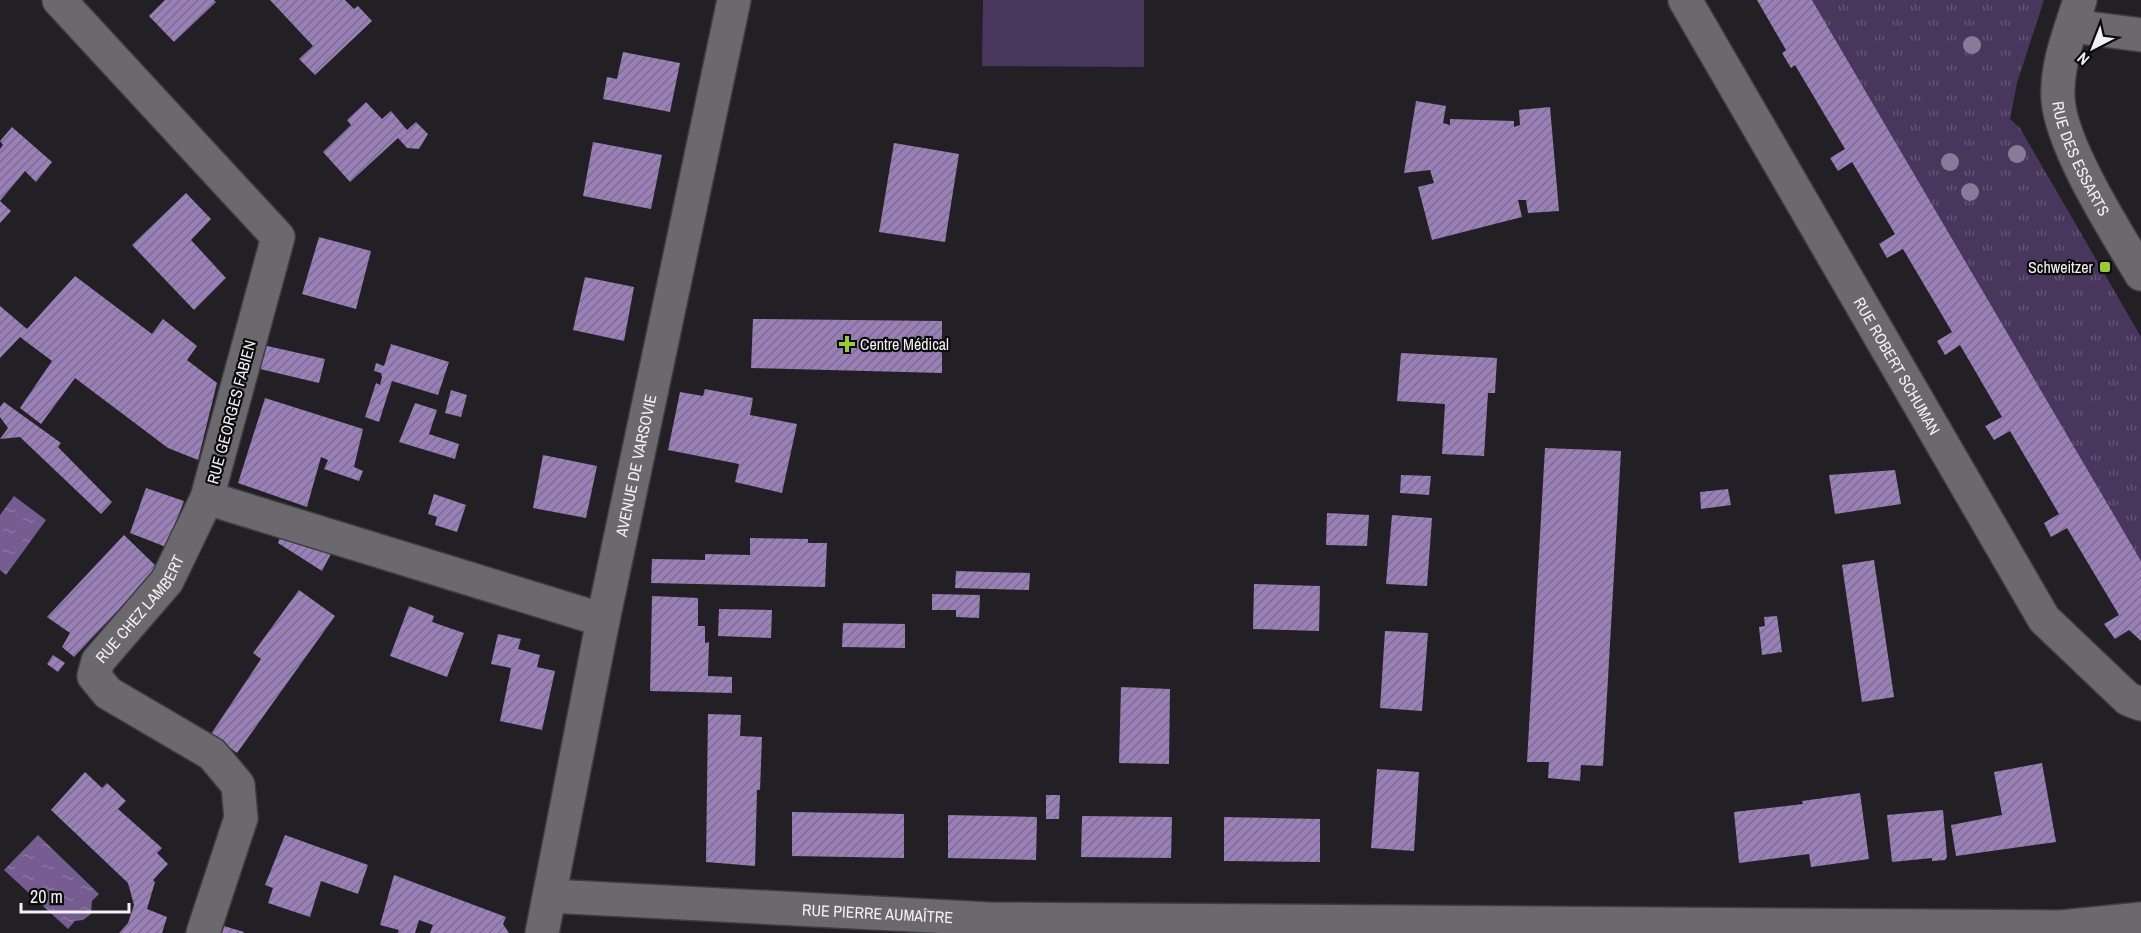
<svg xmlns="http://www.w3.org/2000/svg" width="2141" height="933" viewBox="0 0 2141 933" font-family="'Archivo Narrow',sans-serif">
<style>
.grass{fill:url(#grass-tufts)}
.garden{fill:#49365d}
.water{fill:url(#water-ripples)}
.building{fill:url(#building-hatch)}
.lines{fill:none;stroke-linecap:round;stroke-linejoin:round}
.minor-casing{stroke:#3e3d40;stroke-width:36}
.minor{stroke:#6b696d;stroke-width:33}
.tree{fill:#887b98}
.poi-dot{fill:#9bcb32;stroke:#0b0b0c;stroke-width:2}
.labels{text-anchor:middle;stroke-width:4.5;stroke-linejoin:round;paint-order:stroke}
.street-label{font-size:16px;fill:#f1f0f3;stroke:#0b0b0c}
.poi-label{font-size:16px;fill:#f1f0f3;stroke:#0b0b0c;text-anchor:end}
</style>
<defs>
<pattern id="grass-tufts" width="24" height="20" patternUnits="userSpaceOnUse" patternTransform="scale(1.5)"><rect width="24" height="20" fill="#49365d"/><path d="M3 7l-1-3M5 7V3M7 7l1-3M15 17l-1-3M17 17v-4M19 17l1-3" fill="none" stroke="#645375"/></pattern>
<pattern id="water-ripples" width="26" height="14" patternUnits="userSpaceOnUse" patternTransform="scale(1.5)"><rect width="26" height="14" fill="#765d91"/><path d="M2 4q2-2 4 0t4 0M15 11q2-2 4 0t4 0" fill="none" stroke="#8a75a1"/></pattern>
<pattern id="building-hatch" width="6" height="6" patternUnits="userSpaceOnUse" patternTransform="scale(1.5)"><rect width="6" height="6" fill="#9980b6"/><path d="M-1 1l2-2M0 6l6-6M5 7l2-2" fill="none" stroke="#7d6c90"/></pattern>
</defs>
<rect width="100%" height="100%" fill="#222024"/>
<path class="grass" d="M1812,0H2044L2017,83L2010,119L2020,128L2141,337V561Z"/>
<path class="garden" d="M983,0H1144V67L982,66Z"/>
<path class="water" d="M14,496L46,520L6,575L0,570V515Z
M38,835L99,894L92,901L91,914L83,920L75,921L68,929L4,870Z"/>
<path class="building" d="M165,0H214L216,2L174,42L149,16Z
M270,0H345L354,9L358,6L372,21L315,75L299,59L313,46Z
M1757,0H1812L2141,561V641L2129,630L2115,639L2104,624L2119,615L2067,528L2051,537L2044,523L2059,514L2010,431L1994,440L1985,426L2002,417L1960,345L1945,355L1937,341L1952,332L1903,249L1887,258L1879,244L1895,234L1852,162L1838,171L1830,158L1845,149L1795,65L1791,68L1782,53L1786,50Z
M623,52L680,63L670,112L603,99L607,77L617,79Z
M1416,101L1446,106L1443,123L1450,125V119L1514,121V127L1520,125L1519,110L1550,107L1559,211L1528,213L1526,200H1518L1522,217L1432,240L1418,187L1434,183L1430,170L1404,173Z
M366,102L382,119L391,111L407,130L416,122L428,134L419,149L407,148L398,138L350,182L323,152L351,125L347,120Z
M12,127L52,162L36,182L25,171L0,201V149L3,145L0,141Z
M593,142L662,155L651,209L583,196Z
M894,143L959,154L945,242L879,232Z
M186,193L211,219L191,240L226,278L194,310L132,245Z
M0,201L11,211L0,223Z
M319,237L371,251L356,309L302,294Z
M75,276L152,334L163,319L197,346L187,360L217,383L198,460L168,448L75,378L41,424L20,408L52,361L20,337L0,358V306L27,329Z
M585,277L634,287L624,341L573,330Z
M753,319L942,321V373L751,368Z
M391,344L449,362L438,395L392,381L379,422L365,417L376,383L380,385L382,377L381,373L374,371L376,363L384,366Z
M263,345L325,359L319,383L260,369Z
M1401,353L1497,358L1495,393H1488L1484,456L1442,454L1445,404L1397,401Z
M705,389L753,398L750,415L797,424L782,493L735,482L739,464L668,450L680,392L703,396Z
M451,390L467,395L461,417L445,413Z
M265,398L363,429L354,467L363,471L359,481L324,469L328,460L321,457L307,507L238,483Z
M4,402L61,443L58,447L112,502L101,514L20,437L0,439L8,428L0,417V407Z
M415,403L437,410L429,434L459,444L455,459L399,442Z
M1545,448L1621,451L1603,766L1581,765L1580,781L1548,778L1549,762H1527Z
M543,455L597,466L586,518L533,508Z
M1895,470L1901,504L1835,514L1829,475Z
M1401,475L1431,476L1429,495L1400,493Z
M146,488L184,501L166,547L130,533Z
M1728,489L1731,505L1701,509L1700,492Z
M434,494L466,505L457,532L435,525L437,517L428,514Z
M1327,513L1369,515L1367,546L1326,545Z
M1392,515L1432,518L1427,586L1386,584Z
M282,532L333,550L322,571L278,543Z
M124,535L158,568L74,657L62,647L70,633L47,617Z
M750,538L808,539V543H827L825,587L651,583L652,559L705,560V554L750,555Z
M1874,560L1894,697L1862,702L1842,565Z
M956,571L1030,573L1029,590L955,588Z
M1254,584L1320,586L1319,631L1253,629Z
M299,590L335,616L237,753L211,734L261,659L253,653Z
M932,594L980,595L979,618L956,617V610H932Z
M652,596L698,598V626H705V643L709,642L708,676L732,677V693L650,691Z
M409,606L434,616L432,622L464,633L447,677L390,656Z
M719,609L772,610L771,638L718,636Z
M1777,616L1782,652L1762,655L1759,627L1765,626L1764,617Z
M843,623L905,624V648L842,647Z
M1385,631L1428,633L1422,711L1380,708Z
M498,634L521,639L518,649L540,655L537,667L555,671L542,730L500,721L511,668L491,664Z
M53,655L65,663L58,672L47,664Z
M1121,687L1170,689L1169,764L1119,763Z
M708,714L741,715L740,736L762,737L760,790H757L755,866L706,862Z
M2042,763L2056,842L1956,856L1951,825L2002,815L1994,772Z
M1377,769L1419,772L1414,851L1371,848Z
M85,772L102,788L107,783L126,801L118,809L162,848L157,853L168,864L153,880L155,882L147,909L167,917L162,933H119L128,923L134,905L128,883L51,810Z
M1860,793L1869,859L1811,867L1809,854L1739,863L1734,812L1803,804L1802,801Z
M1046,795H1060L1059,819H1046Z
M1943,810L1947,857L1945,860L1932,861V858L1892,862L1887,815Z
M792,812L904,814V858L792,856Z
M948,815L1037,817L1036,860L948,858Z
M1082,816L1172,817L1171,858L1081,857Z
M1224,817L1320,819V862L1224,861Z
M285,835L368,865L358,894L321,881L310,917L268,903L273,888L265,885Z
M394,875L506,917L503,924L509,933H430L433,925L419,920L415,933H398L399,930L380,925Z
M224,926L244,932L243,933H222Z"/>
<g class="lines">
<g class="minor-casing">
<g id="minor">
<path d="M59,0L278,237L207,498L603,620"/>
<path id="s1" d="M1685,0L2044,619L2128,699L2141,704"/>
<path id="s2" d="M2080,0C2070,32 2056,65 2058,99C2061,146 2116,232 2141,274"/>
<path d="M2072,26L2141,35"/>
<path id="s3" d="M550,896L989,919L2061,927L2141,919"/>
<path id="s4" d="M203,933L241,818L238,785L212,754L108,693L94,676L98,661L167,581L207,498"/>
<path id="s5" d="M542,933L603,620L734,0"/>
</g>
</g>
<use href="#minor" class="minor"/>
</g>
<g class="tree">
<circle cx="1972" cy="45" r="9"/>
<circle cx="2017" cy="154" r="9"/>
<circle cx="1950" cy="162" r="9"/>
<circle cx="1970" cy="192" r="9"/>
</g>
<g class="poi-dot">
<rect x="2099" y="261" width="12" height="12" rx="3"/>
<path d="M844 335h6v6h6v6h-6v6h-6v-6h-6v-6h6z"/>
</g>
<g class="labels">
<g class="street-label">
<text dy="6" stroke="none"><textPath href="#s2" startOffset="166">RUE DES ESSARTS</textPath></text>
<text dy="6" stroke="none"><textPath href="#s1" startOffset="423">RUE ROBERT SCHUMAN</textPath></text>
<text transform="translate(231 412) rotate(-75)" y="6">RUE GEORGES FABIEN</text>
<text dy="6" stroke="none"><textPath href="#s5" startOffset="477">AVENUE DE VARSOVIE</textPath></text>
<text dy="6" stroke="none"><textPath href="#s4" startOffset="420">RUE CHEZ LAMBERT</textPath></text>
<text dy="6" stroke="none"><textPath href="#s3" startOffset="328">RUE PIERRE AUMAÎTRE</textPath></text>
</g>
<g class="poi-label">
<text x="2093" y="273">Schweitzer</text>
<text x="860" y="350" text-anchor="start">Centre Médical</text>
</g>
</g>
<g transform="translate(2093 48) rotate(222)" stroke="#0b0b0c" stroke-width="4.5" paint-order="stroke">
<path d="M0-4.5L10 22L0 15L-10 22Z" fill="#f1f0f3"/>
<text y="-9" font-size="16" font-weight="bold" text-anchor="middle" fill="#f1f0f3">N</text>
</g>
<path d="M21 903v9h108v-9" fill="none" stroke="#f1f0f3" stroke-width="3"/>
<text x="30" y="903" font-size="18" fill="#f1f0f3" stroke="#0b0b0c" stroke-width="4.5" paint-order="stroke">20 m</text>
</svg>
